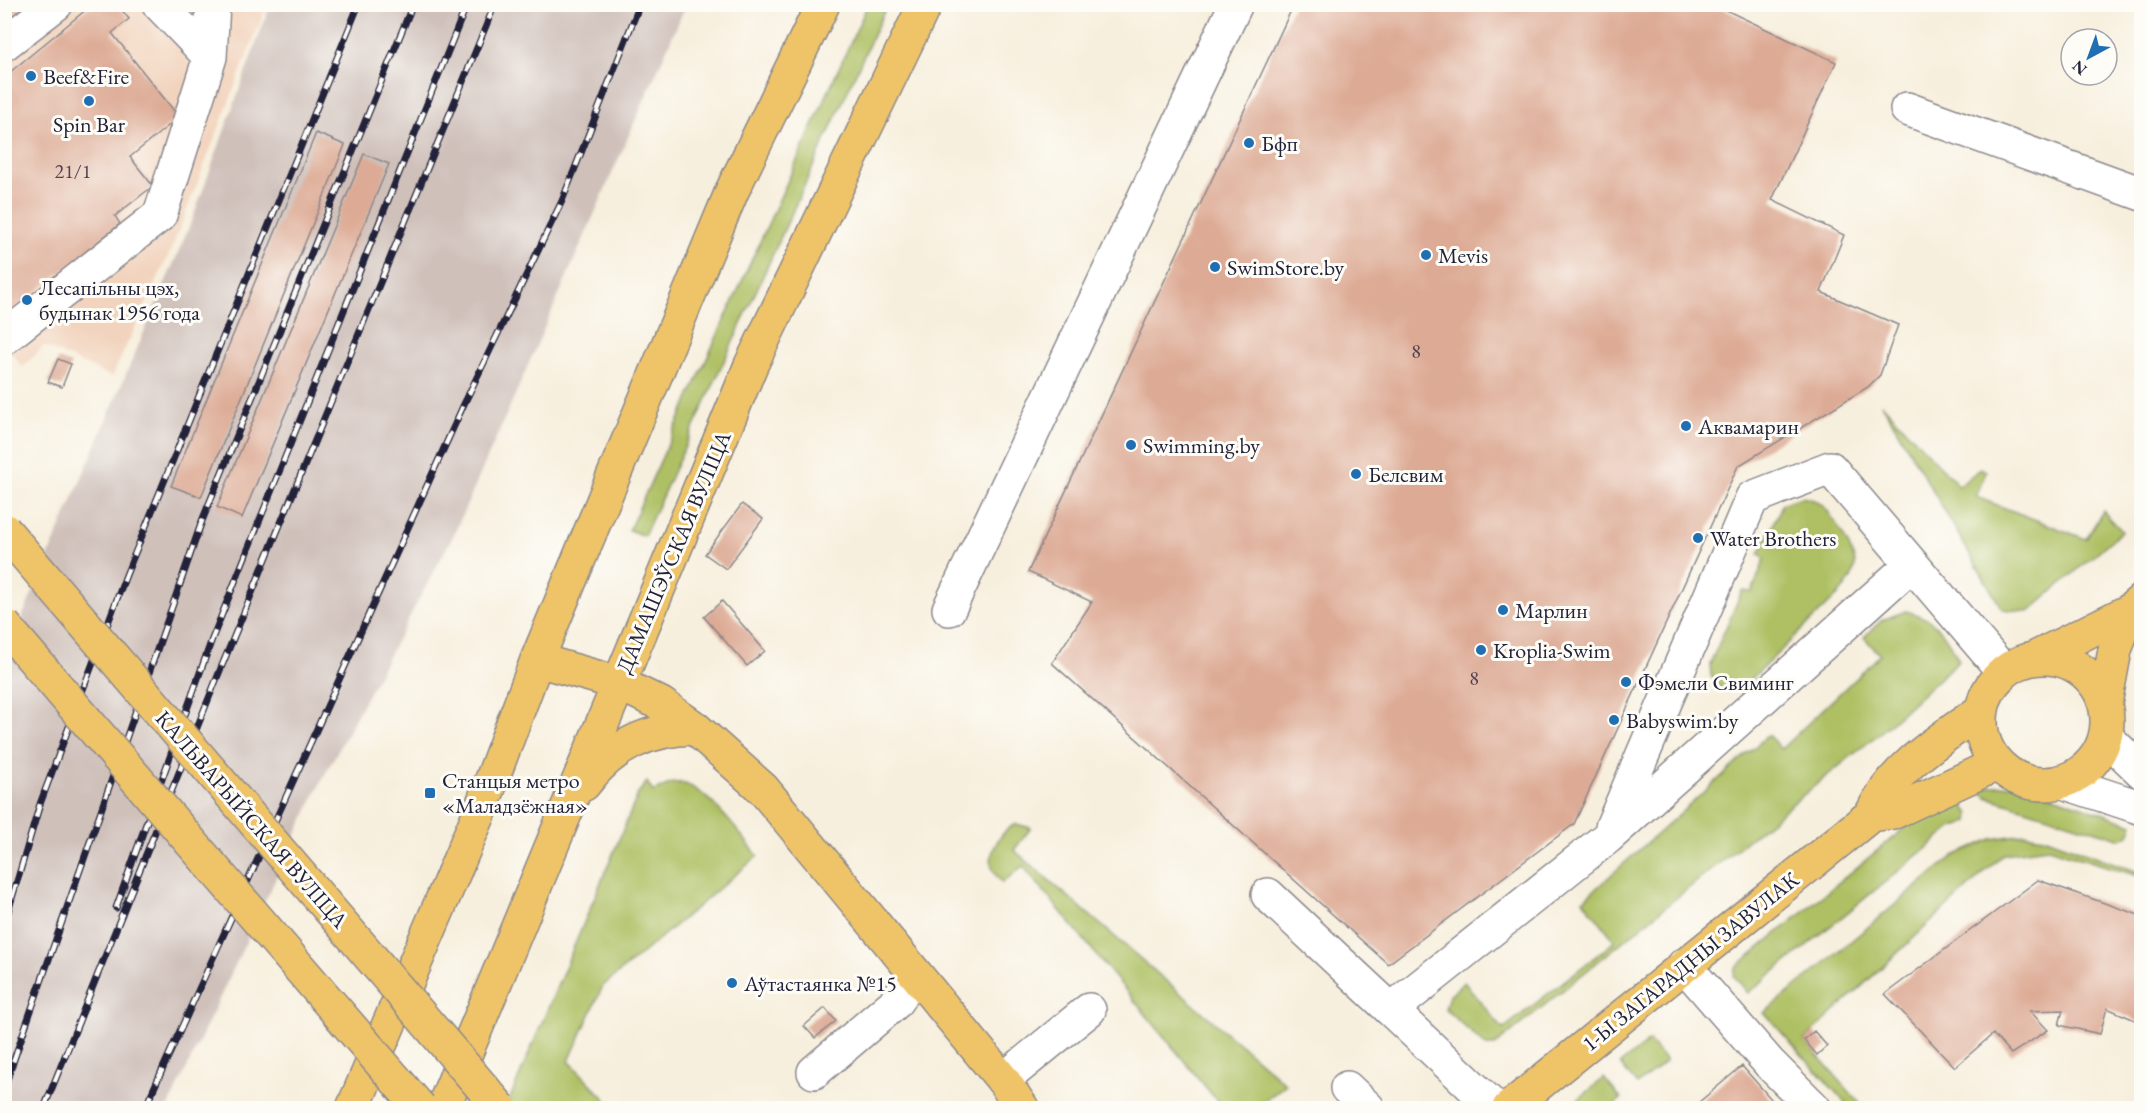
<svg xmlns="http://www.w3.org/2000/svg" width="2146" height="1113" viewBox="0 0 2146 1113" font-family="'EB Garamond',serif">
<style>
.built{fill:#f2d4be}
.industrial{fill:#cfc0ba}
.green{fill:#aec064;stroke:#687150;stroke-width:1.5}
.building{fill:#ddab95}
.lines{fill:none;stroke-linecap:round;stroke-linejoin:round}
.minor-casing{stroke:#8c888c;stroke-width:36}
.major-casing{stroke:#8c888c;stroke-width:36}
.minor{stroke:#fff;stroke-width:33}
.major{stroke:#efc469;stroke-width:33}
.rail-casing{stroke:#22223b;stroke-width:7}
.rail{stroke:#fdfcf7;stroke-width:4.5;stroke-dasharray:14;stroke-linecap:butt}
.major-bridge-casing{stroke:#8c888c;stroke-width:36;stroke-linecap:butt}
.major-bridge{stroke:#efc469;stroke-width:33}
.poi-dot{fill:#1f6fb2;stroke:#fdfcf7;stroke-width:2}
.labels{text-anchor:middle;stroke-width:6;stroke-linejoin:round;paint-order:stroke}
.number-label{font-size:20px;fill:#514452}
.poi-label{font-size:22px;fill:#22223b;stroke:#fdfcf7;text-anchor:start}
.street-label{font-size:22px;fill:#22223b;stroke:#fdfcf7}
</style>
<rect width="100%" height="100%" fill="#fdfcf7"/>
<filter id="ink" filterUnits="userSpaceOnUse"><feTurbulence type="fractalNoise" baseFrequency=".0167" numOctaves="2"/><feDisplacementMap in="SourceGraphic" scale="12" xChannelSelector="R" yChannelSelector="G"/><feConvolveMatrix kernelMatrix="1 2 1 2 8 2 1 2 1" color-interpolation-filters="sRGB"/></filter>
<filter id="wash" filterUnits="userSpaceOnUse"><feTurbulence type="fractalNoise" baseFrequency=".008" numOctaves="4" result="noise"/><feDisplacementMap in="SourceGraphic" scale="24" xChannelSelector="R" yChannelSelector="G"/><feGaussianBlur stdDeviation="1.35" result="paint"/><feColorMatrix in="noise" values="0 0 0 0 0 0 0 0 0 0 0 0 0 0 0 0 0 1.4 0 .05"/><feComposite in="paint" operator="in"/></filter>
<g filter="url(#wash)">
<rect width="100%" height="100%" fill="#f7efdd"/>
<path class="built" d="M4,5H267L171,250L112,377L44,346L23,367L5,346Z"/>
<path class="industrial" d="M270,5H686L454,534L322,780L168,1108H5V657L192,220Z"/>
<path class="green" d="M868,4L887,5L644,536L629,530Z
M1882,404L1959,486L1981,468L1986,472L1976,497L2086,539L2103,511L2122,531L2029,612L2002,609Z
M1802,497C1810,498 1816,500 1823,506C1831,513 1855,553 1855,564C1855,577 1845,588 1837,596L1745,685L1727,691L1721,689L1711,676L1710,664L1742,591L1752,592L1765,558L1759,554L1783,503Z
M1906,611C1939,620 1943,632 1959,660L1881,732L1494,1046H1486L1445,1009L1449,996L1464,982L1503,1029L1615,941L1583,900L1768,735L1781,749L1880,655L1864,637L1882,620Z
M647,782L653,792C660,789 668,783 675,783C701,779 742,837 758,856L603,986L569,1061L614,1108H506L639,792Z
M2011,784L2042,792L2133,824L2129,835L2122,839L1987,797L1978,788Z
M1955,794L1970,814L1969,822L1952,828L1748,993L1734,976L1735,968L1941,798Z
M1016,824L1031,828L1014,850L1286,1084L1256,1108H1223L1023,866L1002,883C999,878 993,873 992,867C988,851 1002,830 1016,824Z
M2024,834L2044,837L2141,873V877L2048,848L2004,854L1804,1040L1864,1108H1850L1764,1013L1954,856L1992,839Z
M1649,1041L1666,1061L1637,1085L1620,1064Z
M1604,1078L1621,1099L1609,1108H1580L1575,1102Z"/>
<g id="blocks">
<path class="building" d="M4,4H26L4,23Z
M93,4H117L129,19L112,33L179,117L130,157L153,186L115,216L120,224L4,317V77Z
M1294,4H1713L1836,62L1772,200L1844,235L1821,292L1898,325L1880,375L1868,387L1738,466L1574,824L1388,964L1052,663L1092,602L1028,572Z
M316,133L345,145L201,497L171,486Z
M364,154L389,164L242,518L217,507Z
M58,359L71,364L62,387L48,382Z
M742,504L763,519L726,569L705,554Z
M722,601L765,651L747,666L704,617Z
M2038,880L2142,916V1023L2107,1008L2100,1034L2059,1025L2063,1010L2030,1011L2048,1030L2011,1054L1993,1034L1955,1067L1885,994Z
M825,1008L836,1021L815,1038L804,1026Z
M1814,1031L1827,1046L1817,1055L1804,1040Z
M1742,1066L1779,1108H1692Z"/>
</g>
</g>
<g filter="url(#ink)">
<use href="#blocks" fill-opacity="0" stroke="#8c888c" stroke-width="1.5"/>
<g class="lines">
<g class="minor-casing">
<path id="minor" d="M4,44L56,4
M210,57L213,4
M1907,109L2142,194
M4,338L160,215L210,57L159,4
M949,609L1236,4
M2106,737L2142,772
M2063,782L2142,808
M1612,827L1752,498L1830,468L2004,672
M1268,895L1391,1010
M1684,965L1770,1064L1814,1108
M814,1072L895,1003L914,975
M1003,1080L1089,1010
M1347,1088L1368,1108
M1495,1108L1391,1010L1608,837L1912,564"/>
</g>
<g class="major-casing">
<path id="major" d="M1981 721a63 63 0 1 1 126 0a63 63 0 1 1-126 0Z
M2033,659L2129,611L2142,600
M537,660L618,683L661,704L695,728L763,789L1003,1080L1022,1108
M2105,704L2115,650L2129,611
M584,784C612,746 648,729 695,728
M1871,815L1894,812L1997,764
M353,1108L479,814L537,660L732,191L823,4
M443,1108L751,365L925,4
M1509,1108L1871,815C1892,768 1941,739 1982,710"/>
</g>
<use href="#minor" class="minor"/>
<use href="#major" class="major"/>
<g class="rail-casing">
<path id="rail" d="M116,908L212,639L467,4
M4,925L40,804L126,575L359,4
M4,1088L202,521L413,4
M44,1108L221,668L495,4
M145,1108L464,404L562,201L640,4"/>
</g>
<use href="#rail" class="rail"/>
<g class="major-bridge-casing">
<path id="major-bridge" d="M4,530L500,1108
M4,625L420,1108"/>
</g>
<use href="#major-bridge" class="major-bridge"/>
</g>
</g>
<g class="poi-dot">
<circle cx="31" cy="76" r="6"/>
<circle cx="89" cy="101" r="6"/>
<circle cx="1249" cy="143" r="6"/>
<circle cx="1426" cy="255" r="6"/>
<circle cx="1215" cy="267" r="6"/>
<circle cx="27" cy="300" r="6"/>
<circle cx="1686" cy="426" r="6"/>
<circle cx="1131" cy="445" r="6"/>
<circle cx="1356" cy="474" r="6"/>
<circle cx="1698" cy="538" r="6"/>
<circle cx="1503" cy="610" r="6"/>
<circle cx="1481" cy="650" r="6"/>
<circle cx="1626" cy="682" r="6"/>
<circle cx="1614" cy="720" r="6"/>
<rect x="424" y="787" width="12" height="12" rx="3"/>
<circle cx="732" cy="983" r="6"/>
</g>
<g class="labels">
<g class="number-label">
<text x="73" y="178">21/1</text>
<text x="1416" y="358">8</text>
<text x="1474" y="685">8</text>
</g>
<g class="poi-label">
<text x="43" y="84">Beef&amp;Fire</text>
<text x="89" y="132" text-anchor="middle">Spin Bar</text>
<text x="1261" y="151">Бфп</text>
<text x="1438" y="263">Mevis</text>
<text x="1227" y="275">SwimStore.by</text>
<text x="39" y="295">Лесапільны цэх,<tspan x="39" dy="25">будынак 1956 года</tspan></text>
<text x="1698" y="434">Аквамарин</text>
<text x="1143" y="453">Swimming.by</text>
<text x="1368" y="482">Белсвим</text>
<text x="1710" y="546">Water Brothers</text>
<text x="1515" y="618">Марлин</text>
<text x="1493" y="658">Kroplia-Swim</text>
<text x="1638" y="690">Фэмели Свиминг</text>
<text x="1626" y="728">Babyswim.by</text>
<text x="442" y="788">Станцыя метро<tspan x="442" dy="25">«Маладзёжная»</tspan></text>
<text x="744" y="991">Аўтастаянка №15</text>
</g>
<g class="street-label">
<text transform="translate(673 552) rotate(-67)" y="8">ДАМАШЭЎСКАЯ ВУЛІЦА</text>
<text transform="translate(252 819) rotate(49)" y="8">КАЛЬВАРЫЙСКАЯ ВУЛІЦА</text>
<text transform="translate(1690 961) rotate(-39)" y="8">1-Ы ЗАГАРАДНЫ ЗАВУЛАК</text>
</g>
</g>
<rect width="2146" height="1113" fill="none" stroke="#fdfcf7" stroke-width="24"/>
<g transform="translate(2089 57) rotate(221)"><circle r="28" fill="#fdfcf7" stroke="#a5a5ac" stroke-width="1.5"/>
<path d="M0-4.5L10 22L0 15L-10 22Z" fill="#1f6fb2"/>
<text y="-9" font-size="16" font-weight="bold" text-anchor="middle" fill="#22223b">N</text>
</g>
</svg>
